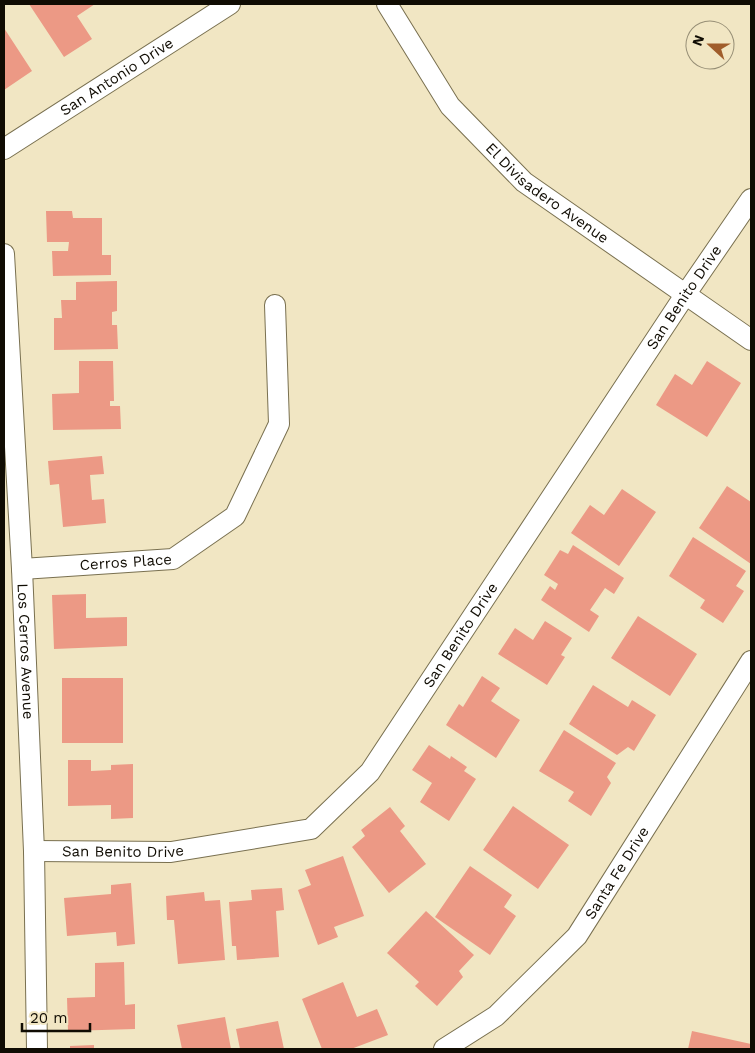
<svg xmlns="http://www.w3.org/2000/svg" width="755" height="1053" viewBox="0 0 755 1053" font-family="'Work Sans',sans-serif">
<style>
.building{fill:#ec9985}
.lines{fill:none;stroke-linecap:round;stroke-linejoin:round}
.minor-casing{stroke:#797050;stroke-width:22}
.minor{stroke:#fff;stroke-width:20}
.labels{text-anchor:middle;stroke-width:5;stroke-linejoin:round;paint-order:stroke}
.street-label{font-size:15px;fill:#100c03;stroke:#f1e6c3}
</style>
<rect width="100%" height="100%" fill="#f1e6c3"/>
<path class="building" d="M29,4H95L77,16L92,39L64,57Z
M4,28L32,71L4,90Z
M46,211H72L73,218H102V255H111V275L53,276L52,251H68L69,242H47Z
M117,281V311L112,312V325H117L118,349L54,350V318H62L61,300H76V282Z
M79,361H113L114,401H110V406H120L121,429L53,430L52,394L79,393Z
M707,361L741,383L707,437L656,405L675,374L692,385Z
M102,456L104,474L90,475L92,500L104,499L106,523L63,527L59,484L50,485L48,461Z
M727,486L751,502V564L699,528Z
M622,489L656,512L619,566L571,533L590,505L604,515Z
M693,537L746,571L736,586L744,591L723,623L700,608L705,600L669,576Z
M573,545L624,578L614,594L605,588L590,610L599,616L589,632L541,600L550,586L555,590L558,584L544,575L560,550L568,554Z
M86,594V618L127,617V646L54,649L52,595Z
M638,616L697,654L670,696L611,658Z
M545,621L572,638L561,655L565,657L547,685L498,654L515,628L533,640Z
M482,676L500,688L491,701L520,720L496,758L446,725L459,704L463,707Z
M62,678H123V743H62Z
M593,685L628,707L632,700L656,715L634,751L628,747L617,755L569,724Z
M564,730L616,763L607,777L611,783L591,816L568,801L574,792L539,771Z
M429,745L450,759L451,756L467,767L464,771L476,779L449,821L420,802L432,783L412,770Z
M68,760H91V771L111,770V765L133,764V818L111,819V805L68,806Z
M513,806L569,845L538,889L483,850Z
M390,807L405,826L400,831L426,864L389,893L352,847L365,836L361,830Z
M343,856L364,916L334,927L338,937L318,945L298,890L311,885L305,870Z
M470,866L512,895L504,907L516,916L490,955L435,917Z
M131,883L135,944L117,946L116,932L67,936L64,898L111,894V885Z
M282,888L284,910L276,911L279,957L237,960L236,946H232L229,902L252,900L251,890Z
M204,892L205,901L220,900L225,960L178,964L174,920H167L166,896Z
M426,911L474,955L459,971L463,977L437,1006L415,986L419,982L387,953Z
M124,962L125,1005L135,1004V1029L68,1031L67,998L95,997V963Z
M343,982L357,1017L377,1009L388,1035L351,1049H322L302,999Z
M225,1017L231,1049H182L177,1025Z
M278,1021L284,1049H240L236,1029Z
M692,1031L751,1044V1049H688Z
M94,1045V1049H70V1046Z"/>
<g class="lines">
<g class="minor-casing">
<g id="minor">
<path id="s1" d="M387,4L450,106L524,182L751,340"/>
<path id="s2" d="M4,149L230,4"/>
<path id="s3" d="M4,254L22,569L34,851L37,1049"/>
<path id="s4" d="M22,569L173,559L235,516L279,424L275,305"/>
<path id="s5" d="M34,851L171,852L311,829L370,772L685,295L751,199"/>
<path id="s6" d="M444,1049L496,1016L577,936L751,661"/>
</g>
</g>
<use href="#minor" class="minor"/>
</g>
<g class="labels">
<g class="street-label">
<text dy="5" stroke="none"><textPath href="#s2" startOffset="134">San Antonio Drive</textPath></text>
<text dy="5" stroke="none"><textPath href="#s1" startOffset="251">El Divisadero Avenue</textPath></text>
<text dy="5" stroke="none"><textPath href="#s5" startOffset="930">San Benito Drive</textPath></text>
<text dy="5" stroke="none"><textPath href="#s4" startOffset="104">Cerros Place</textPath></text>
<text dy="5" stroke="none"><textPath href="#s5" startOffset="525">San Benito Drive</textPath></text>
<text dy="5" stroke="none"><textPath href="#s3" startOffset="398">Los Cerros Avenue</textPath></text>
<text dy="5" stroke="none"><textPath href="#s5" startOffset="89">San Benito Drive</textPath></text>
<text dy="5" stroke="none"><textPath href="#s6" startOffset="250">Santa Fe Drive</textPath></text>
</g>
</g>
<rect width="755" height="1053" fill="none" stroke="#100c03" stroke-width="10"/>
<g transform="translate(710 45) rotate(291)"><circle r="24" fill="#f1e6c3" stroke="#978f76"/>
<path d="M0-4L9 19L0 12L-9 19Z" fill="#a05d2b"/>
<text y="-8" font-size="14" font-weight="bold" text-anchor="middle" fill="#100c03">N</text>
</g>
<path d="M22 1023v8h68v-8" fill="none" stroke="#100c03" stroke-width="2.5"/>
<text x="30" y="1023" font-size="15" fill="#100c03" stroke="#f1e6c3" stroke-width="4" paint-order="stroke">20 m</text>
</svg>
